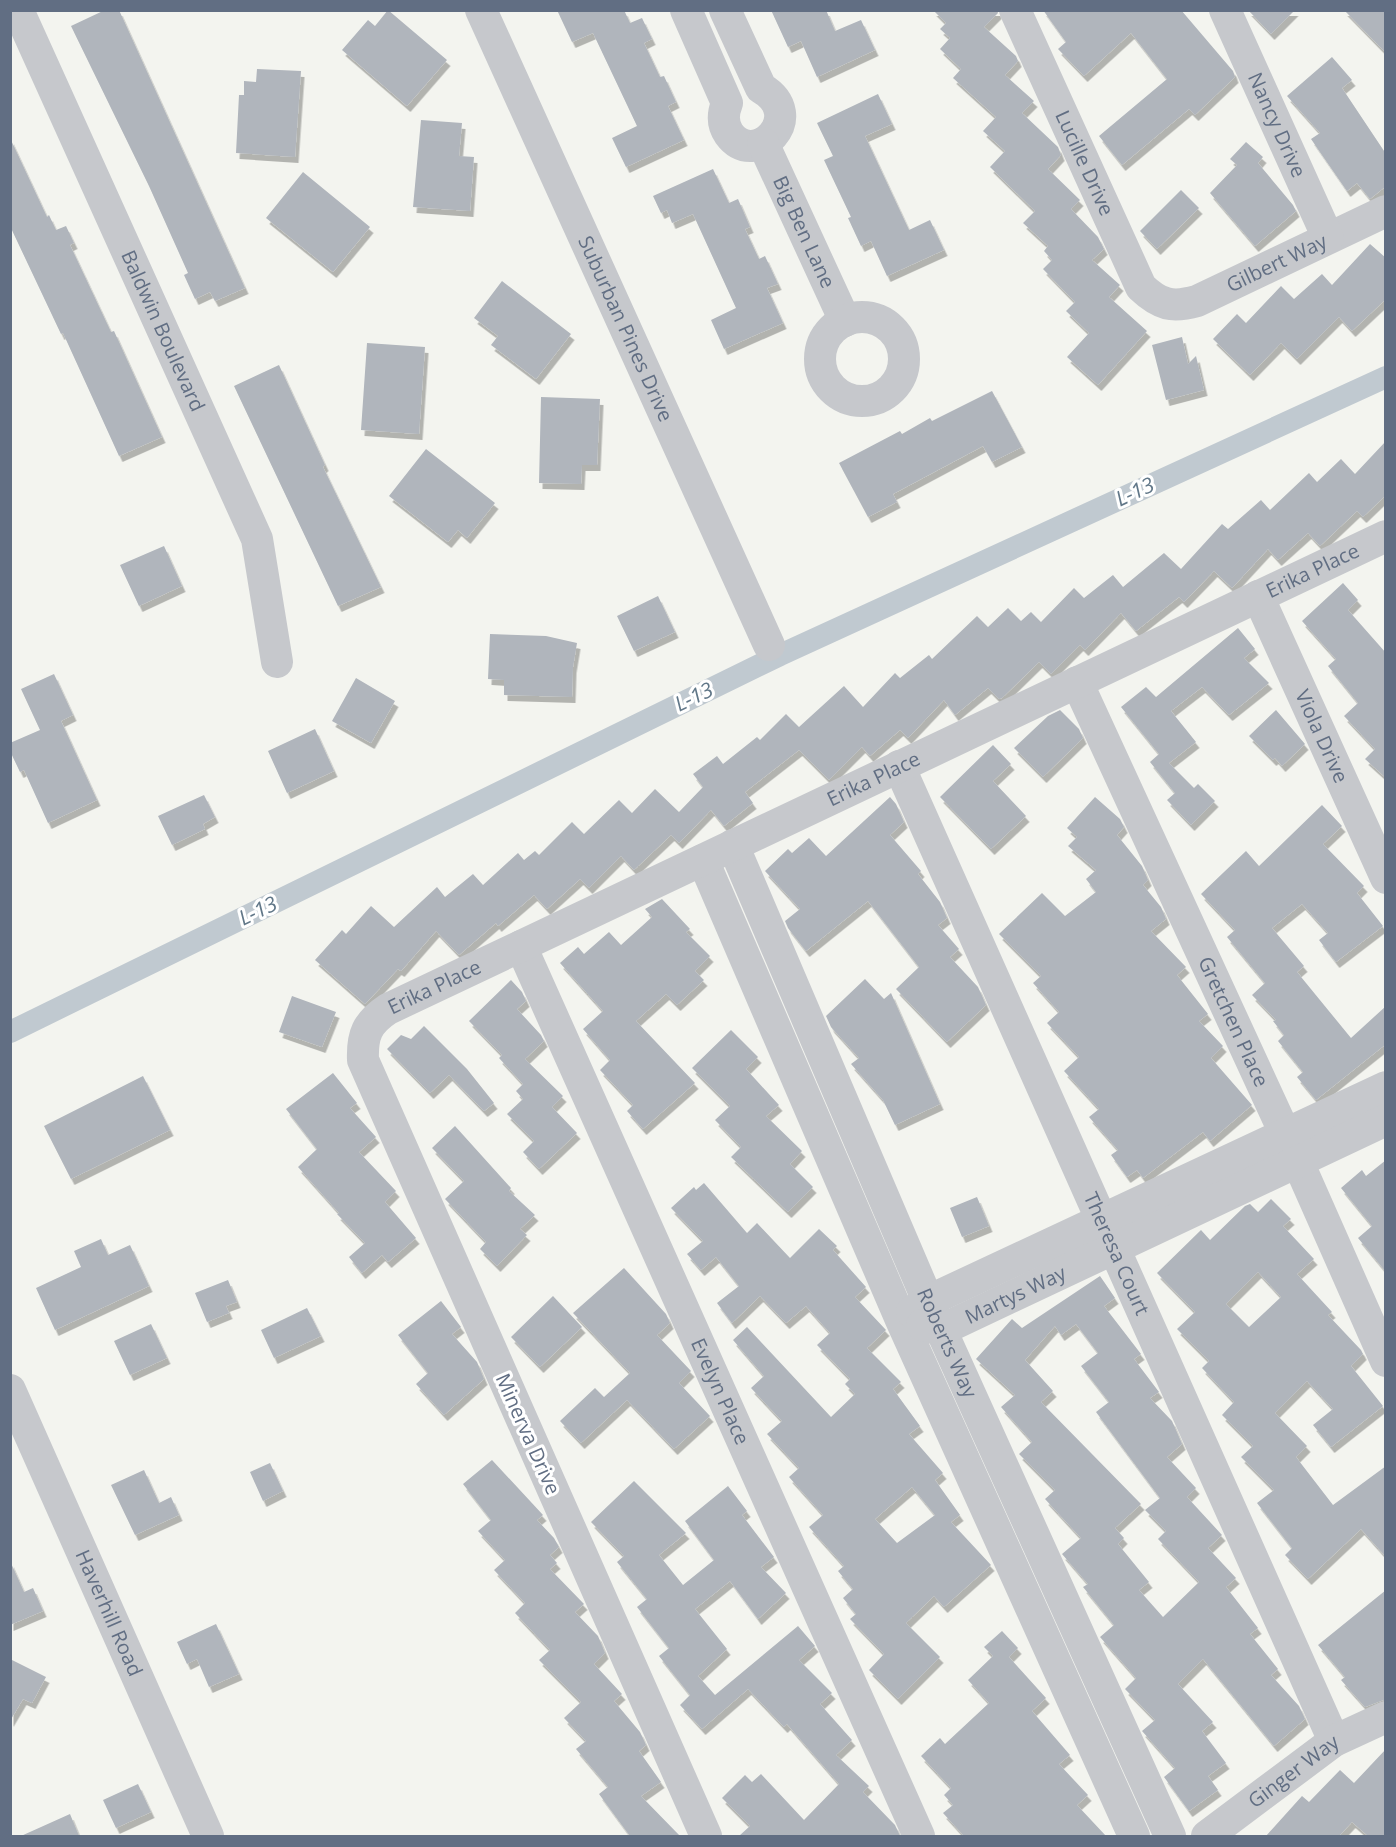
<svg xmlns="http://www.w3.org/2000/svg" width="1396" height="1847" viewBox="0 0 1396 1847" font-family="'Open Sans',sans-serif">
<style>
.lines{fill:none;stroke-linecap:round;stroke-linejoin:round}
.canal{stroke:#c0c9d0;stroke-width:22}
.building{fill:#b0b5bc;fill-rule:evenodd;filter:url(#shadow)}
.minor{stroke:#c6c8cc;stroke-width:32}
.labels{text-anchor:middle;stroke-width:6;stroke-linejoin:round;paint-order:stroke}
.street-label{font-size:20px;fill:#616e83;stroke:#fff}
.water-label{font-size:21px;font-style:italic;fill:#617788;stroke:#fff}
</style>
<defs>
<filter id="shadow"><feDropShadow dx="3.5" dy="6" stdDeviation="0" flood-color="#0004"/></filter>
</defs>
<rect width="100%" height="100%" fill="#f3f4ef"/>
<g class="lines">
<path class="canal" d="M10,1032L780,655L1386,377"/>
</g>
<path class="building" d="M105,10H119L245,288L215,301L210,292L195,299L184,275L188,273L149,186L71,26Z
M388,10L447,60L407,106L342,50L368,20L375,26Z
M557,10H624L630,23L642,18L652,39L644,43L660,77L664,76L676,102L668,106L684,140L626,167L612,138L637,126L593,33L572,42Z
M771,10H826L835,31L861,20L875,50L817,77L801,41L788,47Z
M933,10H997L998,13L984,27L1016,56L1018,61L1005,75L1034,101L1022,113L1058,147L1061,155L1048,169L1080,200L1071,209L1098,237L1104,249L1092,260L1120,285L1109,297L1147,331L1098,385L1067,357L1089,333L1066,311L1075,302L1043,269L1052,260L1044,251L1048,246L1023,223L1035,211L990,167L1005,151L983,131L996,117L953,78L961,69L940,49L950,38L940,29L946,23Z
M1043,10H1181L1233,71L1235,77L1195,115L1189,109L1122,165L1099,136L1167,79L1131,33L1084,76L1058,49L1066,42Z
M1248,10H1295L1271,34Z
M1344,10H1386V53Z
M1332,57L1352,80L1342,88L1386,154V186L1370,199L1357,183L1347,191L1311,139L1320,133L1287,96Z
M257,69L301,71L295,157L236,153L239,95H244V81L256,82Z
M878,94L892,124L865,136L909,230L930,220L944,250L887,276L871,241L861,246L848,218L851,217L824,160L833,156L817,123Z
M421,120L462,123L459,156L474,157L470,211L413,207Z
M10,138L47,217L49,215L56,230L66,226L74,243L70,245L111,332L114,331L162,437L119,456L63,333L61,334L10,226Z
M1246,142L1263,157L1258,163L1293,205L1296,211L1255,246L1210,193L1237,165L1230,159Z
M713,169L729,203L738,199L750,227L745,229L759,259L765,256L778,284L767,288L783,323L724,349L711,320L736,308L693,214L672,223L667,210L661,213L653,196Z
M303,172L370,227L333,272L266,218Z
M1181,190L1199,208L1157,249L1140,231Z
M1370,244L1386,258V299L1352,331L1339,317L1297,359L1281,343L1250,375L1213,339L1237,314L1246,323L1281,286L1294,299L1322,274L1332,285Z
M502,281L571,334L536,379L491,345L498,336L474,318Z
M1182,337L1188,364L1196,356L1204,390L1166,400L1152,345Z
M367,343L425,347L419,434L361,430Z
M279,365L325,465L323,467L381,587L338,606L234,386Z
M992,391L1022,447L992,462L983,446L893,494L897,502L868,517L839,463L900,431L902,434L930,418L932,421Z
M541,397L600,399L597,465H582L581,484L539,483Z
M1386,441V495L1363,517L1357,511L1320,546L1308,533L1278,560L1268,549L1232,588L1214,571L1184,602L1179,597L1136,631L1121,613L1085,650L1080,645L1051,674L1039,662L1002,698L999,699L988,688L955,715L944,700L908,738L900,730L870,756L862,747L829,780L799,750L745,792L753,803L724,826L711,810L679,843L671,835L634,870L621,856L589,888L580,879L547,909L534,895L498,926L496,923L459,955L436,931L401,971L398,969L365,1004L315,960L342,930L346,934L371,906L394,927L437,887L445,897L473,874L483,885L518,853L524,860L535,851L539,855L572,822L584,834L619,800L632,813L655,789L679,812L703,787L693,774L717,756L723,764L757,737L760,740L786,714L799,727L844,686L863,707L895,673L900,678L929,655L932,659L977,616L988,627L1008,608L1021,621L1031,612L1041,622L1074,588L1084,598L1113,575L1123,587L1164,553L1181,569L1222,524L1228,529L1261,500L1270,510L1309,473L1317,482L1341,459L1355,474Z
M426,449L495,503L467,538L458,530L448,542L389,496Z
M164,546L182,586L139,606L120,565Z
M1343,583L1358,600L1348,610L1386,653V778L1365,759L1375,749L1344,716L1358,703L1328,666L1336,659L1302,621Z
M658,596L675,632L634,651L617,616Z
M1238,628L1255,649L1244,658L1269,683L1229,715L1202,687L1171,711L1196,742L1169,763L1194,788L1198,784L1215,801L1191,825L1167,800L1175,793L1150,762L1159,754L1121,707L1146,687L1156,697Z
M490,634L546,636L577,643L573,667L572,697L504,695V680L488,679Z
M54,674L73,715L61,721L97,800L48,823L24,770L20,772L10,751V743L40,730L21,689Z
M356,678L395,701L371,743L332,721Z
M1060,710L1079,729L1083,738L1043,777L1014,748L1048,716Z
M1276,710L1305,744L1282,766L1275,758L1273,760L1249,736Z
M315,729L334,771L287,793L268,751Z
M993,745L1011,764L993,781L1026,816L991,849L940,797Z
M204,795L215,817L203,824L205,829L172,845L158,816Z
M890,797L896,804L904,822L890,835L921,871L918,874L940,902L947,918L938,925L959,949L950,957L978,987L986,1005L947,1042L896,989L919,967L868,901L806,951L788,928L785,921L800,909L765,871L788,849L792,853L809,838L826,856Z
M1095,797L1120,819L1124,827L1117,835L1142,866L1148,880L1143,885L1161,907L1166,919L1151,931L1186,967L1177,975L1208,1014L1199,1021L1223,1046L1211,1058L1252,1105L1210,1141L1203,1132L1143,1178L1137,1170L1127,1177L1111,1155L1118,1150L1089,1117L1099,1109L1064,1071L1079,1057L1047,1023L1059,1012L1033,983L1041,976L999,934L1042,893L1065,916L1096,892L1086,879L1096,870L1068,846L1077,837L1067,828Z
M1322,805L1342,826L1323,844L1364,886L1357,893L1383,926L1336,962L1319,940L1328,933L1302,904L1272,928L1304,966L1297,972L1351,1038L1386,1006V1044L1316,1100L1297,1077L1303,1072L1278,1041L1284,1035L1273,1021L1276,1020L1252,995L1265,983L1227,937L1235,930L1201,894L1246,851L1259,866Z
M662,899L690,929L686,932L710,956L695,971L704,980L677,1005L666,994L636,1021L695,1083L643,1129L627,1111L633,1105L600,1070L610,1060L583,1029L603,1011L560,963L578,947L584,954L609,932L621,945L652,917L645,909Z
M865,979L884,999L891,993L940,1104L895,1125L883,1100L851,1064L859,1058L831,1027L826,1016Z
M511,980L522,992L526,1001L517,1009L541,1035L544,1041L525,1059L563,1096L552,1107L577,1133L539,1169L523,1152L534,1141L507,1114L523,1099L516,1091L523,1084L499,1058L502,1055L469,1021Z
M292,996L336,1012L322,1047L279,1032Z
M424,1026L467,1069L494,1103L484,1111L449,1075L430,1093L387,1049L401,1035L411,1039Z
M731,1030L758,1057L746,1069L779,1105L766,1116L802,1151L790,1164L813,1187L788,1212L731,1157L741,1147L715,1120L730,1106L692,1068Z
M333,1073L357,1103L350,1108L376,1137L359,1152L396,1191L385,1202L416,1238L388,1262L382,1255L362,1273L349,1257L365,1243L337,1214L339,1213L298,1167L317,1149L286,1109Z
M143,1076L170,1130L71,1179L44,1126Z
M455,1126L511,1188L509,1191L535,1215L520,1229L527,1235L497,1266L480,1249L486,1242L445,1199L464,1181L432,1148Z
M1386,1160V1272L1358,1238L1372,1226L1341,1188L1362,1170L1366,1176Z
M704,1183L747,1233L757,1223L790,1258L819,1229L837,1246L833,1250L866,1287L855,1297L886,1330L867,1348L901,1382L893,1389L920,1426L909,1434L943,1473L935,1480L960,1515L951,1522L991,1565L944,1607L934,1596L906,1623L940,1657L898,1699L869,1670L884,1654L850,1619L856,1614L843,1598L853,1589L838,1571L844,1566L809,1527L823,1515L789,1477L799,1468L767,1434L782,1421L751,1388L764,1376L733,1340L747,1327L831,1417L855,1394L845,1384L850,1379L817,1345L830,1333L806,1306L786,1323L760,1296L732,1323L717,1303L739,1286L716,1257L701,1270L687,1254L703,1241L671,1208L694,1187L696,1190ZM912,1487L935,1515L897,1543L875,1519Z
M977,1197L989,1226L962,1237L950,1208Z
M1271,1199L1291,1219L1283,1226L1314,1259L1297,1274L1332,1312L1328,1315L1361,1350L1363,1354L1351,1366L1383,1406L1331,1447L1313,1425L1333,1409L1307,1381L1275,1413L1307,1446L1296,1457L1333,1505L1386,1466V1557L1361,1529L1308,1579L1285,1555L1292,1548L1257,1503L1274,1490L1241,1457L1253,1446L1222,1415L1234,1402L1202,1368L1209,1361L1177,1329L1195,1312L1157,1273L1201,1230L1210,1240L1245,1206L1250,1204L1258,1212ZM1258,1272L1281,1297L1249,1327L1226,1304Z
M101,1239L108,1255L130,1245L149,1286L55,1330L36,1288L81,1267L74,1251Z
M624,1268L666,1314L670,1323L657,1335L691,1371L679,1383L710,1416L674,1449L627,1400L581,1443L560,1421L595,1388L604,1397L630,1373L573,1313Z
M1100,1276L1115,1298L1104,1306L1141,1354L1134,1359L1159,1392L1150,1398L1172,1421L1182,1444L1167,1457L1196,1488L1187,1497L1222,1535L1208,1548L1236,1578L1226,1587L1258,1628L1250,1634L1278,1669L1271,1675L1299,1706L1305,1719L1274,1746L1203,1659L1178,1684L1213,1722L1202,1731L1226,1763L1208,1776L1218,1790L1189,1811L1164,1777L1175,1768L1142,1731L1155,1720L1125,1689L1136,1678L1100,1637L1114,1625L1083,1587L1088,1584L1062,1554L1081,1538L1045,1499L1055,1490L1019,1454L1032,1442L1001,1407L1015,1395L976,1359L1012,1319L1022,1328ZM1076,1324L1098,1353L1081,1366L1109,1402L1096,1412L1160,1498L1145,1510L1166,1531L1158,1539L1199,1582L1163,1617L1139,1590L1149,1582L1118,1544L1124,1538L1115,1528L1141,1504L1041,1402L1053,1391L1025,1360L1055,1326L1061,1335Z
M228,1280L237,1302L226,1306L229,1313L207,1322L195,1293Z
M553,1296L582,1327L540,1367L511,1337Z
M441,1301L461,1327L452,1334L477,1362L484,1379L444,1415L416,1384L428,1373L398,1335Z
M307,1308L321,1336L274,1358L261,1330Z
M151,1324L167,1358L130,1375L114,1341Z
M492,1460L543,1515L537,1520L554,1538L559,1547L550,1555L557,1563L550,1569L584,1604L575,1612L598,1636L605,1653L594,1664L622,1694L614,1701L640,1732L646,1745L639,1751L661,1782L641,1796L680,1836H630L599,1794L608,1787L576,1749L586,1741L564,1718L581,1702L539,1660L550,1650L515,1613L525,1603L494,1570L505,1560L478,1531L491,1520L463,1484Z
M270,1463L283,1491L263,1501L250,1472Z
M144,1470L159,1503L171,1497L179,1515L135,1535L111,1485Z
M634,1481L686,1533L659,1555L683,1585L714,1560L685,1521L728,1486L747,1511L742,1515L774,1557L761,1567L786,1593L758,1619L730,1581L695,1609L727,1649L698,1676L715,1695L798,1626L815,1646L799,1660L832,1693L820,1704L852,1740L836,1755L869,1786L863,1792L895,1825L900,1836H739L750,1826L722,1798L745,1775L752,1782L761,1774L804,1820L839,1784L787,1724L784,1727L748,1689L702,1729L680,1705L690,1695L659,1656L669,1648L637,1607L647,1599L617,1562L624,1556L591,1522Z
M10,1561L24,1592L33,1588L43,1611L10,1625Z
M1386,1590V1699L1365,1707L1341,1680L1345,1677L1318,1645Z
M216,1624L239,1674L209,1687L197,1659L187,1664L177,1642Z
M1002,1631L1018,1648L1009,1657L1046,1698L1032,1711L1070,1755L1059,1764L1088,1795L1077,1805L1106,1836H964L943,1813L953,1805L944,1795L951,1788L921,1756L940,1738L945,1744L989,1703L968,1680L993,1656L984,1647Z
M10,1659L46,1677L32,1703L23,1699L10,1721Z
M1386,1749V1836H1368L1352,1822L1339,1836H1266L1302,1796L1309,1802L1340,1770L1354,1783Z
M138,1784L151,1812L116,1828L103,1800Z
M70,1814L79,1836H21Z"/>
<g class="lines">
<g class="minor">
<path id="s1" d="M18,10L257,539L277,662"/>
<path id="s2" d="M481,10L769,645"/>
<path d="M686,10L727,103C723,113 722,124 729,134C755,170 809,116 761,88L725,10"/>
<path id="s3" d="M1015,10L1141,287C1160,305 1172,308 1197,301L1386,211"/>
<path id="s4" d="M1225,10L1328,238"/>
<path id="s5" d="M763,143L845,321"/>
<circle cx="862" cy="359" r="42"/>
<path id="s6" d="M1258,596L1386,878"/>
<path id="s7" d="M1077,682L1298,1162L1386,1361"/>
<path id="s8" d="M899,766L1334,1741"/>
<path id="s9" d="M733,845L928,1301L1170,1836"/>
<path d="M703,860L901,1320L1134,1836"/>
<path id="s10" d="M521,946L919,1836"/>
<path d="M912,1312L928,1301L1386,1087"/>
<path id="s11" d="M922,1325L941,1330L1386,1120"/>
<path id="s12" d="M10,1390L208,1836"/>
<path id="s13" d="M706,1836L363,1060C362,1035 367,1023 388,1009L1386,536"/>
<path id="s14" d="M1207,1836L1334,1741L1386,1717"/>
</g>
</g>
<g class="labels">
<g class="street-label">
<text dy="7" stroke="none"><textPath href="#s4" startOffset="126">Nancy Drive</textPath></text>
<text dy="7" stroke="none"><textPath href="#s3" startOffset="168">Lucille Drive</textPath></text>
<text dy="7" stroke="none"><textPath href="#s5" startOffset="98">Big Ben Lane</textPath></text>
<text dy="7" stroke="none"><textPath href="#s3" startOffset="454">Gilbert Way</textPath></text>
<text dy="7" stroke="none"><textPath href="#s2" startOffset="350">Suburban Pines Drive</textPath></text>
<text dy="7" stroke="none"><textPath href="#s1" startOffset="352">Baldwin Boulevard</textPath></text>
<text dy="7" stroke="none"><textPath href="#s13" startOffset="1932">Erika Place</textPath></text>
<text dy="7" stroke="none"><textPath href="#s6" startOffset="154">Viola Drive</textPath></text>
<text dy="7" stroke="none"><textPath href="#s13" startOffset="1446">Erika Place</textPath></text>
<text dy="7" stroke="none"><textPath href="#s13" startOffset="960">Erika Place</textPath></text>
<text dy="7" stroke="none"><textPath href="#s7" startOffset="374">Gretchen Place</textPath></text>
<text dy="7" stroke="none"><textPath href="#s8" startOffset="534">Theresa Court</textPath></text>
<text dy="7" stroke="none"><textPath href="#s11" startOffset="102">Martys Way</textPath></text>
<text dy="7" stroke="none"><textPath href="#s9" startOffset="542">Roberts Way</textPath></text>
<text dy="7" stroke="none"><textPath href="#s10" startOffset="488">Evelyn Place</textPath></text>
<text transform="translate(528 1434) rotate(66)" y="7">Minerva Drive</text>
<text dy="7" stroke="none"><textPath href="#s12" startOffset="244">Haverhill Road</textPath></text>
<text dy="7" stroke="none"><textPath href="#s14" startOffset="108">Ginger Way</textPath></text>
</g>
<g class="water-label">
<text transform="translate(1135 492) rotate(-25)" y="7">L-13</text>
<text transform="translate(694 697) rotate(-26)" y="7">L-13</text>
<text transform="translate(258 911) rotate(-26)" y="7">L-13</text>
</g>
</g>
<rect width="1396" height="1847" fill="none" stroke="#616e83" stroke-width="24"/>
</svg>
